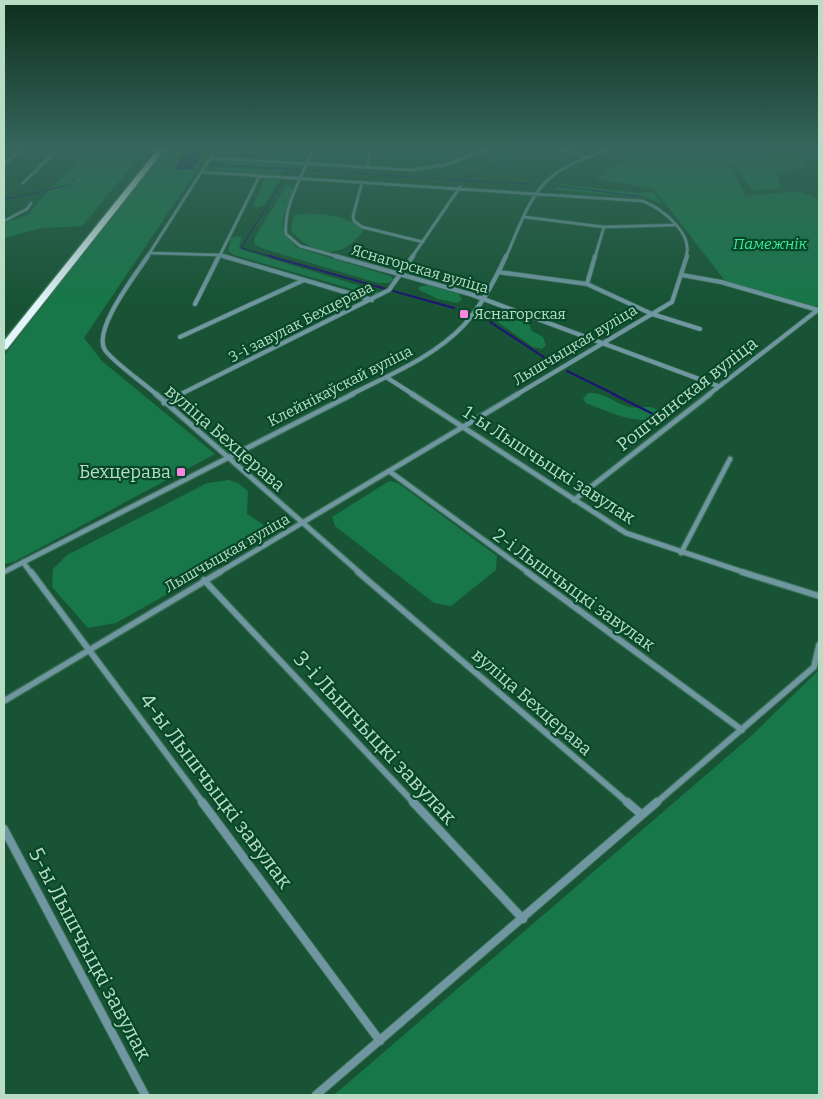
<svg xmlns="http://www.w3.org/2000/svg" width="823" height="1099" viewBox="0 0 823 1099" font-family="Bitter,serif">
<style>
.green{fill:#177748}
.water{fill:#1f1373}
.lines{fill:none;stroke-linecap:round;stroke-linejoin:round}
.stream-far2{stroke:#1f1373;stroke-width:1}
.stream-far1{stroke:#1f1373;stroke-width:2}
.stream{stroke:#1f1373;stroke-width:2.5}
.street-far4-casing{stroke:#3a7154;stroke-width:4}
.street-far3-casing{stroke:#3a7154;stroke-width:5.5}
.street-far2-casing{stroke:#3a7154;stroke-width:7}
.street-far1-casing{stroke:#3a7154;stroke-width:8}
.street-casing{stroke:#3a7154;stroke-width:10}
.highway-casing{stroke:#3a7154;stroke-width:3}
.street-far4{stroke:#6f96a1;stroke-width:2.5}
.street-far3{stroke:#6f96a1;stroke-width:4}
.street-far2{stroke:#6f96a1;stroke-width:4.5}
.street-far1{stroke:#6f96a1;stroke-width:5.5}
.street{stroke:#6f96a1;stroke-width:8}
.highway{fill:#e2f5fa;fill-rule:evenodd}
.poi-dot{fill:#fd86e2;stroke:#07482a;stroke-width:2}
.labels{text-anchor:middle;stroke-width:4.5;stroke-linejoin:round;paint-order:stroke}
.far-park-label{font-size:15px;font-style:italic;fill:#3fea96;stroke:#07482a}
.far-street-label{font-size:15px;fill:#b8ddc4;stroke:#07482a}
.far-poi-label{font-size:15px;fill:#b8ddc4;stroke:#07482a;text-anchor:start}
.street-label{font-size:18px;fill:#b8ddc4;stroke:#07482a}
.poi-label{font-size:18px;fill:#b8ddc4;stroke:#07482a;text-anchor:end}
.near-street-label{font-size:21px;fill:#b8ddc4;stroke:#07482a}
</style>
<rect width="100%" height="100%" fill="#175334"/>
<path class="green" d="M92,149H146L82,226L42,228L4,238V223L28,215L42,197Z
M165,149H211L84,338L102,361L215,454L14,562L4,564V356Z
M641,149H681L726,156L729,162L730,157L746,149H809L802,157L806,161L804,168L776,172L781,188L752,191L737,168L739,165L729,163L746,196L796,191L819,199V304L813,308L726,282L654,189L596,179Z
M221,159L297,164L303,165L298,168L222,164L218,161Z
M216,167L282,170L283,172L278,175L211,170Z
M267,178L280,180L264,205L260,207H253L264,180Z
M287,184L294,191C283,218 274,227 298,248L390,276L394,279L389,283H378L264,249L254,244L255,237Z
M561,184L638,193L653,192L662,203L645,198L554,190Z
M294,215C314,212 348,214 363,231C341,261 315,256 291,231Z
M236,236L242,237L239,248L243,250L380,292L376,294H369L234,255L228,251L231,238Z
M428,285L459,294L462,300L457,303L438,299L419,290V287Z
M505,315L528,321L532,331L543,337L546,345L542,349L533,347L496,321V318Z
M588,393C606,392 613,403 630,407C645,410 649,402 664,414V417C640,427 609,412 586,403L583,399Z
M229,480L238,483L248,491L247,514L264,525L260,535L187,583L116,623L88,628L52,587L53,569L67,555L207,483Z
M389,481L398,483L497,556L496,570L451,606L434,603L335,526L332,517Z
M819,670V1095H334L750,737Z"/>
<path class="water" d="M187,149H206L192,169L176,170V166Z"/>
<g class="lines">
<path class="stream-far2" d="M196,163L203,164
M209,164L302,170
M309,170L458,180L542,149
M285,176L289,169
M459,180L529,184
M558,186L644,197
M4,200L69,185L100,153
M273,257L241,248L284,178"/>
<path class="stream-far1" d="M269,256L386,289
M393,291L454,308
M490,322L556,365
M567,371L616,395"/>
<path class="stream" d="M613,394L659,417"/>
<g class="street-far4-casing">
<path id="street-far4" d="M313,149C303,175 283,205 286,234L300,246L339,257
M561,149L587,158
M210,158L412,170L444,165L491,149
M4,165L20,149
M367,167L371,149
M201,172L643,201C662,209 694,233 686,257
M362,182L353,216L354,221L362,227L423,242
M23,183L58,149
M525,217L604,227L674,225
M4,221L27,209L31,203
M150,253L220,255L227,257
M147,257L216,149
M219,257L260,175
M412,257L460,187
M506,257C518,231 528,196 551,177C568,163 590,157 610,149
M595,257L604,227"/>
</g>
<g class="street-far3-casing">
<path id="street-far3" d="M148,256C136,274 92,330 105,350C112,361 146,385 157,395
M223,256L372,300
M335,256L470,294L718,386
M498,272L587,284L652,314L700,329
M682,275L721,282L818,310
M587,284L595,256
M195,304L219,256
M180,337L304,280
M386,377L414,395
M179,395L389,290L413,256
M350,395C389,375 434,357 464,325C482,305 495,280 506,256
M516,395L672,302L687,256
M708,395L819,309"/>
</g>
<g class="street-far2-casing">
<path id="street-far2" d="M156,394L360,573
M412,394L626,533L746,573
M164,403L182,394
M389,471L529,573
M574,500L710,394
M681,553L730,459
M23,562L31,573
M4,572L353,394
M218,573L518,394"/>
</g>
<g class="street-far1-casing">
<path id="street-far1" d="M31,572L203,803
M358,572L628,803
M527,572L742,730
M742,572L819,596
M204,580L414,803
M4,701L220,572
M656,803L814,667L819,645"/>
</g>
<g class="street-casing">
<path id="street" d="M202,802L380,1041
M413,802L523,919
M627,802L642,815
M4,829L145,1095
M316,1095L657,802"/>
</g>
<g class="highway-casing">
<path id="highway" d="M158,149H165L7,349L4,350V341Z"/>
</g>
<use href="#street-far4" class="street-far4"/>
<use href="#street-far3" class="street-far3"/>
<use href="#street-far2" class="street-far2"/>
<use href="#street-far1" class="street-far1"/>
<use href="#street" class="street"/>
<use href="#highway" class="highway"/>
</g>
<linearGradient id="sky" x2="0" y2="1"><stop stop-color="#0d2e1d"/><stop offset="0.49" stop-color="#36665c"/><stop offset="1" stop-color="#36665c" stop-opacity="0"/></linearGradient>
<rect width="823" height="303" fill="url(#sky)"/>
<g class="poi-dot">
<rect x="459" y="309" width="10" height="10" rx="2.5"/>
<rect x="176" y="467" width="10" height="10" rx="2.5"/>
</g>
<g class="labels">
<g class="far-park-label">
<text x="770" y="249">Памежнік</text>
</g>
<g class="far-street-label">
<text transform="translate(420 269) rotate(16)" y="5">Яснагорская вуліца</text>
<text transform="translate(301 322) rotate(-27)" y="5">3-і завулак Бехцерава</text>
<text transform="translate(575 345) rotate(-31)" y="5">Лышчыцкая вуліца</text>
<text transform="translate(340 386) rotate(-27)" y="5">Клейнікаўскай вуліца</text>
<text transform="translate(227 553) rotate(-30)" y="5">Лышчыцкая вуліца</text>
</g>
<g class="far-poi-label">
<text x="474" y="319">Яснагорская</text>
</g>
<g class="street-label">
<text transform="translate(687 394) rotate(-38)" y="6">Рошчынская вуліца</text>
<text transform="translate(225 438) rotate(41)" y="6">вуліца Бехцерава</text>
<text transform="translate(549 465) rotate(33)" y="6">1-ы Лышчыцкі завулак</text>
<text transform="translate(574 590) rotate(36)" y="6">2-і Лышчыцкі завулак</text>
<text transform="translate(532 702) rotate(41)" y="6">вуліца Бехцерава</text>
</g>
<g class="poi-label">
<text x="171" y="478">Бехцерава</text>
</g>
<g class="near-street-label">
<text transform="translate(375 738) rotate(47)" y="7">3-і Лышчыцкі завулак</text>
<text transform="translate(216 791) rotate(53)" y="7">4-ы Лышчыцкі завулак</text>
<text transform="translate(90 954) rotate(62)" y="7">5-ы Лышчыцкі завулак</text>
</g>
</g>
<rect width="823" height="1099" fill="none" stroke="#b8ddc4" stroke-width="10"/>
</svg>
